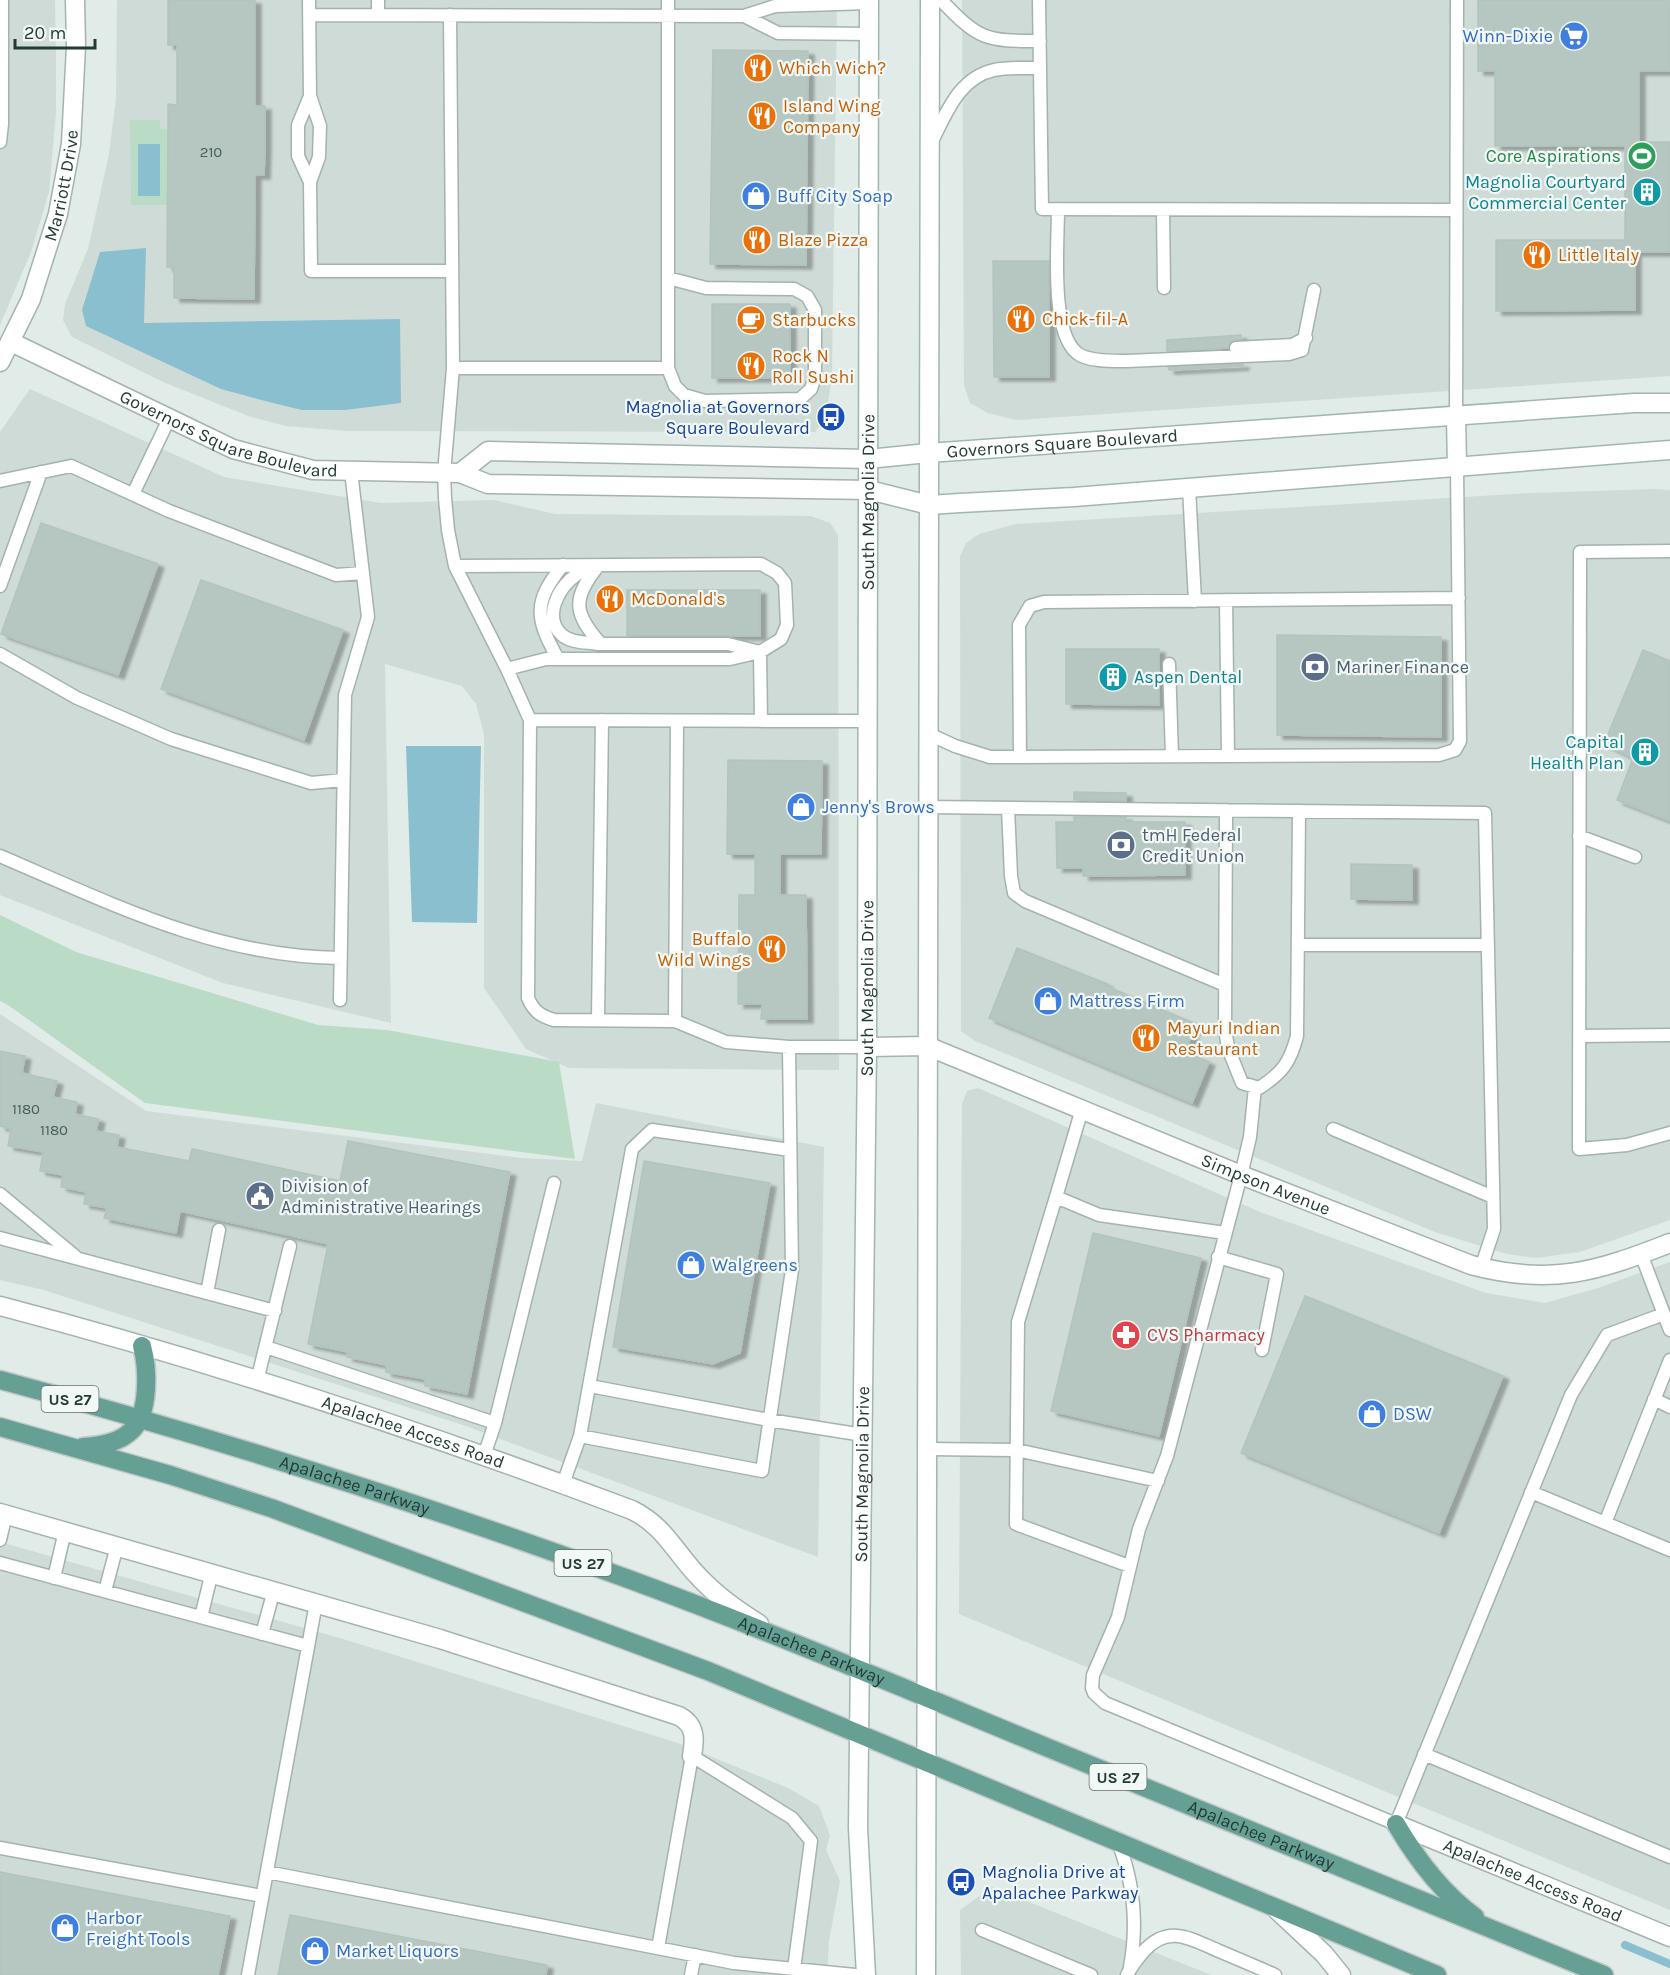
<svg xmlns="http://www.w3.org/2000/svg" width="1670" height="1975" viewBox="0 0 1670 1975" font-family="Karla,sans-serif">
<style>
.built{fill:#cfdbd6}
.green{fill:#badcc6}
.water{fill:#8abfcf}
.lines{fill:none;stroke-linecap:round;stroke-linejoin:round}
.stream{stroke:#8abfcf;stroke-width:8}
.building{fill:#b6c6c0;stroke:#b3c4bf;stroke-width:1.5;filter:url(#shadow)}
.lane-casing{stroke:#a4b3ae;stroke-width:15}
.street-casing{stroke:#a4b3ae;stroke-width:21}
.secondary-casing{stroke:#a0b7b0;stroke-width:21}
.primary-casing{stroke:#c1c8c7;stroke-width:21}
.lane{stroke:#fff;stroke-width:12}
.street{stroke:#fff;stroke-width:18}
.secondary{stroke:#fff;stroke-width:18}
.primary{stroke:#66a095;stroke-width:18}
.labels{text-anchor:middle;stroke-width:4.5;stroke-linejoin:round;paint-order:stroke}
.number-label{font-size:15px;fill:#475e58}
.shield{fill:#f1f8f5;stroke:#60746f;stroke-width:1.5}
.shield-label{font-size:16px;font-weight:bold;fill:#223b36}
.shop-label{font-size:18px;fill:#366cbe;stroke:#f1f8f5;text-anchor:start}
.food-label{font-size:18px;fill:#c56008;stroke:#f1f8f5;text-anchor:start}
.leisure-label{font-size:18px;fill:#27864d;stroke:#f1f8f5;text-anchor:end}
.culture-label{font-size:18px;fill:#0d838f;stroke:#f1f8f5;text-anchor:end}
.street-label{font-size:18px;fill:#223b36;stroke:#f1f8f5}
.transit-label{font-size:18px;fill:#164399;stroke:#f1f8f5;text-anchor:end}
.service-label{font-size:18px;fill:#4e5e75;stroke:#f1f8f5;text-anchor:start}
.health-label{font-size:18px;fill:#be3a42;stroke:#f1f8f5;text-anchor:start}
</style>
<defs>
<filter id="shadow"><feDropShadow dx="6" dy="4" stdDeviation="1.5" flood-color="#0004"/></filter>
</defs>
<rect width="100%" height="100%" fill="#e1ebe7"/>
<path class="built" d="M0,0H55L56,59V112L49,192L31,252L0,325Z
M117,0H837L832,374L826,418L815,432L347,431L286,426L251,417L163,382L72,337L63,320L65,304L88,249L109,154L116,99Z
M962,0H1670V376L1016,420L988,413L970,403L964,385Z
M30,389L224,477L381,503L494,500L555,514L811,516L830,523L838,535L839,1070L569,1068L526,1049L484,988V734L476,704L462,686L385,664L391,1023L223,983L0,895V432Z
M1657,489L1670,490V1220L1580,1252L1536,1258L1507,1254L1435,1232L975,1041L961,1031L960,557L966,543L979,534L1016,524L1532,493Z
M0,1014L146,1111L521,1158L582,1161L596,1103L824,1147L818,1557L466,1426L44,1290L0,1280Z
M978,1088L1260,1212L1486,1293L1545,1303L1598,1288L1670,1262V1910L959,1614L962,1104L967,1091Z
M0,1542L343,1639L678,1743L788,1788L819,1806L830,1835L826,1850L840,1881L829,1941L827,1975H0Z
M992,1887L1211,1975H961L960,1910Z"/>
<path class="green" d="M130,120H160V129H168V205H131Z
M0,915L76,952L318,1025L387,1030L559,1062L575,1159L145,1103L8,1005L0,1001Z"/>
<path class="water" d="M138,144H160V196H138Z
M146,248L144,323L400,319L401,403L345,410H302L269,402L221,389L86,326L82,310L100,252Z
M406,746H481L477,923L412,922Z"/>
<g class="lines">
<path class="stream" d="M1625,1945L1670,1964"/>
</g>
<path class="building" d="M168,0H255V106H265V146L264,175H255L254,299L174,298V267H167L168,129V104L177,105V45H168Z
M1478,0H1670V71H1639V142H1670V252H1635V310L1496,311V240H1625V146H1495V71H1478Z
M713,50L808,51L806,265L710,264Z
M993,261H1049V377H994Z
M712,304H790V378H712Z
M1241,335V339L1231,341L1228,348L1167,351V340Z
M1243,364V366L1169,370L1168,367Z
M41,523L158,564L118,675L1,634Z
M201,580L343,630L304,740L161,689Z
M627,590H760V636H627Z
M1277,635L1441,637V737L1277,735Z
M1066,649H1159V705L1066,704Z
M1643,650L1670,661V821L1617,800L1633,758L1604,744Z
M728,760L822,761L821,854H780V895H806L807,1019H761L762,1004H738L739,895H755V854H727Z
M1074,792L1126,793V801L1074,800Z
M1074,817H1126V822H1185V875L1083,876V868H1057L1056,822H1074Z
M1351,864L1412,865V900L1351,899Z
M1017,948L1107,984L1106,986L1196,1024L1185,1052L1209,1062L1192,1103L989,1018Z
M0,1051L25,1056L22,1073L57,1081L53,1097L77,1102L75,1114L99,1119L96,1131L119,1135L117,1147L189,1161L192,1149L340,1181L348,1141L510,1172L467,1394L425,1386V1379L386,1372V1365L347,1357L348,1352L308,1344L328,1244L180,1211L176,1233L104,1218L107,1208L84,1204L86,1192L61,1187L63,1175L40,1171L43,1152L8,1146L11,1129L0,1126Z
M644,1161L770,1183L740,1353L713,1364L613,1347Z
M1093,1233L1201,1258L1159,1436L1051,1411Z
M1305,1296L1503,1376L1439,1533L1241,1453Z
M0,1872L230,1916L218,1975H0Z
M290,1915L547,1965L546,1975H278Z"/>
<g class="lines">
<g class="lane-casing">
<path id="lane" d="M309,0L310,96L320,126L319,157L310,182L311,271H452
M378,0V15
M668,0C668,20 668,39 668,59V368L675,386L684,395L705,401L800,399L811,389L815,376V310L807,296L794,289L706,288L668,278
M941,0C979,40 985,41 1040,41
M1039,0L1042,209L1456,210
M309,15L744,16L775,6L869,3
M450,15L453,368L444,473L445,498L448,530L455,566L507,669L530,720L528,998C534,1012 541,1016 554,1020L675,1021L726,1042L789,1047H867
M744,16L778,33L868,34
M310,96L298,125V156L310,182
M932,141C947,112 959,78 994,70C1008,67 1025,68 1040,68
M0,142L2,124V0
M1058,209C1058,243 1050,332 1077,353C1088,362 1114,361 1127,361L1289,354L1302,350L1314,290
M1163,210L1164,288
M1236,348L1292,345L1306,338
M453,368H668
M1456,416L1457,0
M0,481L71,466L169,511L336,575L363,573
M1189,488L1195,601
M133,494L169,419
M1670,551L1580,552L1579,1149L1627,1145L1670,1133
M455,566L761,564L777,573L785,583L787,625L781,639L760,652L730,659H546L507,669
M598,566C572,599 573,613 601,644
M593,567C588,569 581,571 576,575C559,587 542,617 562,635C571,643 586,642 598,644H728L760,652L761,721
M0,586L41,472
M1226,600L1228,755
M0,654L77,698L171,739L311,783L343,780
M558,659C535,618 533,602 563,565
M1169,664L1172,756
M530,720L869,721
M927,733L955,746L990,757L1439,755L1455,750L1460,741L1457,467
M1020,757L1019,625L1030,606L1044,602L1459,598
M927,807L1485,813L1494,1229L1481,1268
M1008,808L1011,876L1014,893L1025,901L1225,985
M1226,810L1225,1029L1228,1048L1242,1083L1259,1088C1282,1073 1290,1063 1297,1036L1299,811
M1579,836L1635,857
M0,856C112,904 217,957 341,958
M1298,945H1487
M340,1000L345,695L368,617L351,471
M598,1020L602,720
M675,1021L677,721
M1579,1036L1670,1035
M1255,1087L1250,1137L1241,1175L1167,1456L1139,1529L1118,1617L1093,1675L1092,1688L1094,1693L1105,1703L1396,1824L1571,1395L1607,1335L1664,1314
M1082,1109L1056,1197L1099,1215L1225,1233
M1333,1129L1493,1197
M0,1194L75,1256
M1056,1197L1018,1322L1016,1524L1129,1566
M0,1238L275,1311
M1641,1254L1670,1330
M1218,1257L1277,1274L1262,1350
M207,1293L219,1230
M266,1347L495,1423
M257,1381L290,1246
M590,1386L769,1420L863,1435
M1654,1399L1670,1407
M580,1436L762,1471L792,1270L789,1047
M927,1449L1017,1450L1158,1481
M484,1456L495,1423L554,1183
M563,1484L580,1436L632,1149L652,1130L790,1150
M1531,1492L1670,1550
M1605,1523L1670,1360
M0,1540L6,1514
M0,1563L308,1646
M54,1578L65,1531
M105,1591L117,1546
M201,1617L212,1572
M262,1634L274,1590
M1424,1754L1670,1857
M1118,1842C1134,1883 1138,1924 1130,1967
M0,1848L262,1896
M267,1872L734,1963L855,1975
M982,1930L1091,1975
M658,1948L692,1756L792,1818L811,1841L794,1969
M248,1975L316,1603
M691,1975L695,1955
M1127,1975C1131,1967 1137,1959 1143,1952C1168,1923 1191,1939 1219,1951C1238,1959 1257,1967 1275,1975"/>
</g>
<g class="street-casing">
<g id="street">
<path id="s1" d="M11,342L233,449L313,470L460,473L488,484L869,490"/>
<path id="s2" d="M0,362L31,299L58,214L71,144L76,46L75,0"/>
<path d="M460,473L488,451L868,459"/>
<path id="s3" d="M867,1047L927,1046L1241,1175L1471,1265C1551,1286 1596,1272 1670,1243"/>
<path id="s4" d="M0,1306C214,1362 425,1432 632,1510C666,1527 675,1553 700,1578C717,1596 738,1611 759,1624"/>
<path d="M0,1513L440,1639L679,1716C696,1725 695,1739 692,1756"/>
<path id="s5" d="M1396,1824L1670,1937"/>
<path d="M1276,1909L1324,1954L1341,1975"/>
</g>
</g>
<g class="secondary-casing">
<g id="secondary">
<path d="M1456,416L1457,467"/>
<path id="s6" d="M868,459L928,453L1634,403H1670"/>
<path d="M869,490L929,505L960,503L1074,497L1670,450"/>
<path id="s7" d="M866,1975L858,1828L867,1047L869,0"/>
<path d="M926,1975L930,0"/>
</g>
</g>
<g class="primary-casing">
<g id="primary">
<path id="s8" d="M0,1380C213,1437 424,1504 631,1580C772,1632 908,1690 1046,1747C1232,1823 1418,1899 1604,1975"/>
<path d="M0,1427L170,1475L271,1508L708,1671L1437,1975"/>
<path d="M83,1447C99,1446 119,1443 131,1431C150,1414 148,1368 142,1346"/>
<path d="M1396,1824C1417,1860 1441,1892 1475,1917"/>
</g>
</g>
<use href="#lane" class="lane"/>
<use href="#street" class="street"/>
<use href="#secondary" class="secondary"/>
<use href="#primary" class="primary"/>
</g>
<defs>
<g id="supermarket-disc" transform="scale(1.5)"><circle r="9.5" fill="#3f7fe0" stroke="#f1f8f5"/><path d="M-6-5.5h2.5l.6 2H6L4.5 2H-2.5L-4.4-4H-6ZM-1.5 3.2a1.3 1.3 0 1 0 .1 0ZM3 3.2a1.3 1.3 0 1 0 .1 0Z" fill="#fff"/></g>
<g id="restaurant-disc" transform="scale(1.5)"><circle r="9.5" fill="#e8710a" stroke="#f1f8f5"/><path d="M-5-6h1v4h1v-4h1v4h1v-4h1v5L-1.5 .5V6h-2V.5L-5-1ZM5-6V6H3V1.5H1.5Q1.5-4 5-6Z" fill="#fff"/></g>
<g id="stadium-disc" transform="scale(1.5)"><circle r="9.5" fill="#2e9e5b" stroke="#f1f8f5"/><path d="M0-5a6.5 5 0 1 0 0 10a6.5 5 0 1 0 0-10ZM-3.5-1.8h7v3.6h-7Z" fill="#fff"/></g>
<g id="building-disc" transform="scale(1.5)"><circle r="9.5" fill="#0f9aa8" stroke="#f1f8f5"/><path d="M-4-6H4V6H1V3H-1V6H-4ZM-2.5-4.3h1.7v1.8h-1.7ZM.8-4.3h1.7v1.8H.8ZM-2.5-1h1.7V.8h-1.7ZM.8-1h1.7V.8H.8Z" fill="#fff"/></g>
<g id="shop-disc" transform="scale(1.5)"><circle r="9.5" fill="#3f7fe0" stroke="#f1f8f5"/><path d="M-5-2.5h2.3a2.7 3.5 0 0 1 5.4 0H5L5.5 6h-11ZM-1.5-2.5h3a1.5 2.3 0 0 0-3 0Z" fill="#fff"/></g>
<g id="cafe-disc" transform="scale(1.5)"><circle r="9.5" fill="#e8710a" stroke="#f1f8f5"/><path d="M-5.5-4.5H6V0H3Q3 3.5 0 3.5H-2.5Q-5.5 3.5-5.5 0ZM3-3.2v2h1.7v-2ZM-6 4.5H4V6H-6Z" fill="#fff"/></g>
<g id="bus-disc" transform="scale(1.5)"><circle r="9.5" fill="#1a4fb4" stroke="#f1f8f5"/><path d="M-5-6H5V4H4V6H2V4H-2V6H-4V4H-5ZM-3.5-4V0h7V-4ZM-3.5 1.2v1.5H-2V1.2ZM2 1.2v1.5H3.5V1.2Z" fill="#fff"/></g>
<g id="bank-disc" transform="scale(1.5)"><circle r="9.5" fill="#5c6f8a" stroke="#f1f8f5"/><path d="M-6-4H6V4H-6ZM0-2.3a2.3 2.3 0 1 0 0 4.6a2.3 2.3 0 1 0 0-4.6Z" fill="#fff"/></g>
<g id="civic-disc" transform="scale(1.5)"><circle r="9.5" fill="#5c6f8a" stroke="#f1f8f5"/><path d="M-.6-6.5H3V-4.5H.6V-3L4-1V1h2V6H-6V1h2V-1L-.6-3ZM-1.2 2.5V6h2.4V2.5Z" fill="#fff"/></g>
<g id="pharmacy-disc" transform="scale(1.5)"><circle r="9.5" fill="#e0444e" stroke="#f1f8f5"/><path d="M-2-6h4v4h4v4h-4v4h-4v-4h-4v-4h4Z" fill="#fff"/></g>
</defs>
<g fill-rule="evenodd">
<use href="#supermarket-disc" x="1574" y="36"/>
<use href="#restaurant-disc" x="758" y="68"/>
<use href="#restaurant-disc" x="762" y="116"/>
<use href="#stadium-disc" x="1642" y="156"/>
<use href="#building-disc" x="1647" y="192"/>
<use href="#shop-disc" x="756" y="196"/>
<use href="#restaurant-disc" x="757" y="240"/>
<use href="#restaurant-disc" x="1537" y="255"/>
<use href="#restaurant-disc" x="1021" y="319"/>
<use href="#cafe-disc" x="751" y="320"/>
<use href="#restaurant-disc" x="751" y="366"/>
<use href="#bus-disc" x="831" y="417"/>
<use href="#restaurant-disc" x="610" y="599"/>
<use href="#bank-disc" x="1315" y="667"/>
<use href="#building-disc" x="1113" y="677"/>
<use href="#building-disc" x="1645" y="752"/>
<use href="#shop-disc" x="801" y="807"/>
<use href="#bank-disc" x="1121" y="845"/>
<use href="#restaurant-disc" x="772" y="949"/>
<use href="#shop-disc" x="1048" y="1001"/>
<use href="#restaurant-disc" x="1146" y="1038"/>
<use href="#civic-disc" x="260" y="1196"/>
<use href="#shop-disc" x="691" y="1265"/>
<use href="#pharmacy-disc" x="1126" y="1335"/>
<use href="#shop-disc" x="1372" y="1414"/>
<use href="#bus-disc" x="961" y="1882"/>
<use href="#shop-disc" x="65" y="1928"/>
<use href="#shop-disc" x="315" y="1951"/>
</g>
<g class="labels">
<g class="number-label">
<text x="211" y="157">210</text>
<text x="26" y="1114">1180</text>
<text x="54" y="1135">1180</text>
</g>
<g class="shield">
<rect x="41.5" y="1386" width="57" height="26" rx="4.5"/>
<rect x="554.5" y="1550" width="57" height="26" rx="4.5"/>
<rect x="1089.5" y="1764" width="57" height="26" rx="4.5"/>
</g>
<g class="shield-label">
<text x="70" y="1405">US 27</text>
<text x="583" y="1569">US 27</text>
<text x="1118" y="1783">US 27</text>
</g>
<g class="shop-label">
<text x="1553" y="42" text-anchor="end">Winn-Dixie</text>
<text x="777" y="202">Buff City Soap</text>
<text x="822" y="813">Jenny's Brows</text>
<text x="1069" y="1007">Mattress Firm</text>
<text x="712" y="1271">Walgreens</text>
<text x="1393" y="1420">DSW</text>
<text x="86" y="1924">Harbor<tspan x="86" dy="21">Freight Tools</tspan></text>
<text x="336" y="1957">Market Liquors</text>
</g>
<g class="food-label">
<text x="779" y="74">Which Wich?</text>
<text x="783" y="112">Island Wing<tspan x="783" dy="21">Company</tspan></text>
<text x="778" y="246">Blaze Pizza</text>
<text x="1558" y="261">Little Italy</text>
<text x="1042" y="325">Chick-fil-A</text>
<text x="772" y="326">Starbucks</text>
<text x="772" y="362">Rock N<tspan x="772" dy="21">Roll Sushi</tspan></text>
<text x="631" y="605">McDonald's</text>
<text x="751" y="945" text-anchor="end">Buffalo<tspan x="751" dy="21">Wild Wings</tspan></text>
<text x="1167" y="1034">Mayuri Indian<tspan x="1167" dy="21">Restaurant</tspan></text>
</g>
<g class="leisure-label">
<text x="1621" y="162">Core Aspirations</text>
</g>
<g class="culture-label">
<text x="1626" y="188">Magnolia Courtyard<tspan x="1626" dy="21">Commercial Center</tspan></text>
<text x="1134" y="683" text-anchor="start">Aspen Dental</text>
<text x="1624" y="748">Capital<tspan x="1624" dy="21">Health Plan</tspan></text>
</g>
<g class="street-label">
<text dy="6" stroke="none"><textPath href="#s2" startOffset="188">Marriott Drive</textPath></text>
<text dy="6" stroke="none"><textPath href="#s1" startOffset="238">Governors Square Boulevard</textPath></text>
<text dy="6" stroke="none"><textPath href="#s6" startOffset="195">Governors Square Boulevard</textPath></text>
<text dy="6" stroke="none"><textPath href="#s7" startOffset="1473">South Magnolia Drive</textPath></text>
<text dy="6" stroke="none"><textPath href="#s7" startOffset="987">South Magnolia Drive</textPath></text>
<text dy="6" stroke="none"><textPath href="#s3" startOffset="426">Simpson Avenue</textPath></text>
<text dy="6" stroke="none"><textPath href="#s4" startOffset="432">Apalachee Access Road</textPath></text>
<text dy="6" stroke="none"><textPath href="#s7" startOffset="501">South Magnolia Drive</textPath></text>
<text dy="6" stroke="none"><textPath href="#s8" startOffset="370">Apalachee Parkway</textPath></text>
<text dy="6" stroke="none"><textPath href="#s8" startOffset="856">Apalachee Parkway</textPath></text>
<text dy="6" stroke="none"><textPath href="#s8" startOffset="1342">Apalachee Parkway</textPath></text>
<text dy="6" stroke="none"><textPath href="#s5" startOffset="148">Apalachee Access Road</textPath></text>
</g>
<g class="transit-label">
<text x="810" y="413">Magnolia at Governors<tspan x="810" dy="21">Square Boulevard</tspan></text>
<text x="982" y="1878" text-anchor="start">Magnolia Drive at<tspan x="982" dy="21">Apalachee Parkway</tspan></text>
</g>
<g class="service-label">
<text x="1336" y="673">Mariner Finance</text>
<text x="1142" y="841">tmH Federal<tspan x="1142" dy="21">Credit Union</tspan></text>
<text x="281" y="1192">Division of<tspan x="281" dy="21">Administrative Hearings</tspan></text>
</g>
<g class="health-label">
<text x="1147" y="1341">CVS Pharmacy</text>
</g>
</g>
<path d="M15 39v9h80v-9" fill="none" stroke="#223b36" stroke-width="3"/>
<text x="24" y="39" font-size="18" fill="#223b36" stroke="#f1f8f5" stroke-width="4.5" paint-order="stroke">20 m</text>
</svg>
